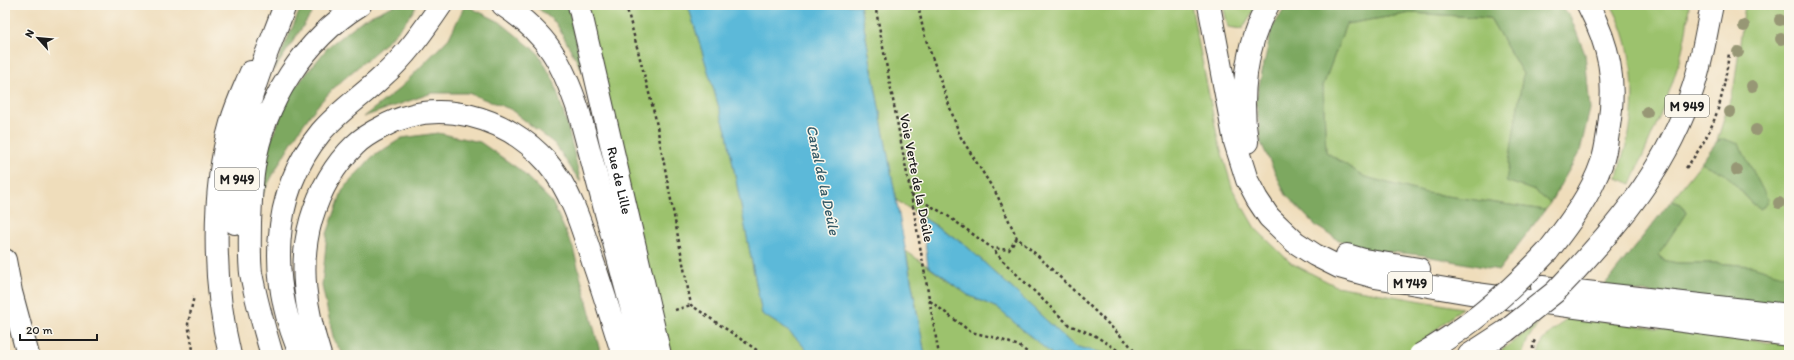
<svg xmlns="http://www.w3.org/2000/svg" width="1794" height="360" viewBox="0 0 1794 360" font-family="Itim,sans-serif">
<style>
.green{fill:#9cc26d;stroke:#5c6f44}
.forest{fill:#7da860;stroke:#4c623e}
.water{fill:#5bb9d9;stroke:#3c6a7a}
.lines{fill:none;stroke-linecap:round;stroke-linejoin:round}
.street-casing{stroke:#3c3934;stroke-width:24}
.secondary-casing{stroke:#3c3934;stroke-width:24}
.primary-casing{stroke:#3c3934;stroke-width:24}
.path{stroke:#3c3934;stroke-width:2.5;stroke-dasharray:3 3;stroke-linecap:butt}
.street{stroke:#fff;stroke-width:22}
.secondary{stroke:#fff;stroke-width:22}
.primary{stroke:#fff;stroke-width:22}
.primary-bridge-casing{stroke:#3c3934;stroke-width:24;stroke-linecap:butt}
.primary-bridge{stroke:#fff;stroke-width:22}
.tree{fill:#979775}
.labels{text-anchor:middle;stroke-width:3;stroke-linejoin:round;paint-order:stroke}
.shield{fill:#fbf7ec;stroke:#5f5e5a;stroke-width:1}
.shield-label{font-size:13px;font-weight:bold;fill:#1c1c1c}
.street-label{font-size:14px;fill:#1c1c1c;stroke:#fbf7ec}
.water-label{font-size:15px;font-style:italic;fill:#355b68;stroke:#fbf7ec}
</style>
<rect width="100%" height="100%" fill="#fbf7ec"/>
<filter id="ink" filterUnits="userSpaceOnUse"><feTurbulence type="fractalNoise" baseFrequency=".025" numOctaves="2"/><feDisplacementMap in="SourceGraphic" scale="8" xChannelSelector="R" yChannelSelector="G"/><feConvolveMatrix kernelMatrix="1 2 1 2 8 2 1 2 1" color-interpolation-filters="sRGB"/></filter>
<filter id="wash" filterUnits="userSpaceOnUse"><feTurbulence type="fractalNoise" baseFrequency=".012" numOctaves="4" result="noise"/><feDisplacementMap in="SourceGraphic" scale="16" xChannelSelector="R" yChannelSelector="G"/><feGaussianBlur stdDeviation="0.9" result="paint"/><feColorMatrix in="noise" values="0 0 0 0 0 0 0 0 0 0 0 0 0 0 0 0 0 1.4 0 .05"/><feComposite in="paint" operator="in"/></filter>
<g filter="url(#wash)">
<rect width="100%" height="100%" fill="#efddbb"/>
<path class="green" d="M579,5H688L727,133L762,314C780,325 799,336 809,355H663Z
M860,5H1191L1218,140L1233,190L1255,228L1291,263L1336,286L1462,308L1406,355H1111L1074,346L963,243L896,200Z
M1223,5H1257L1242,29L1228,27Z
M1611,5H1689C1686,66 1654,128 1631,184L1617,178C1621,160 1629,140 1631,121C1636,84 1631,38 1611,5Z
M1745,5H1784L1789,34V278L1752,266L1716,263H1677L1663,260L1659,254L1686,213L1681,204L1671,201L1701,163L1725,174L1752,203L1761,209L1768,200L1724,139L1717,141L1734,87Z
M1411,13L1490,18L1523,74L1507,181L1535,191L1550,203L1545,210L1426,193L1365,177L1326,152L1323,86L1346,24Z
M906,251L968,295L997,308L1053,355H925Z
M1568,317L1789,345V355H1538L1542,341Z
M1538,323L1528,339L1522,355H1495Z"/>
<path class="forest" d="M302,5H317L274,70Z
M395,5H417C399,37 359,64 333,89C301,120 281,160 260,199L267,150L289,95L329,46L364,19Z
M465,5L500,22L538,53L554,81L569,132L581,183L555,144L510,109L468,93H432L363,117L399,89L449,38Z
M534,5H568L583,72L556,23Z
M1287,5H1561L1570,16L1585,54L1590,109L1580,151L1550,203L1535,191L1506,181L1523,74L1490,18L1411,13L1346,24L1323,86L1326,152L1365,177L1426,193L1545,210L1499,270L1421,255L1352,248L1316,226L1286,195L1261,143L1256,99L1272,28Z
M438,133L480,142L520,170L552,202L573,248L601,355H344L334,341L322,286L327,234L343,189L372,157L402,138Z
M1724,139L1739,144L1768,200L1761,209L1752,203L1725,174L1701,163L1717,141Z
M1671,201L1681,204L1686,213L1659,254L1663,260L1677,263H1716L1752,266L1789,277V307L1602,288Z"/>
<path class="water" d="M688,5H860L925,355H809C799,336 780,325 762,314L727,134Z
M922,217L963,243L1074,346L1111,355H1053L997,308L968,295L928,266Z"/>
</g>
<g filter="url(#ink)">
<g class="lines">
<g class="street-casing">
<path id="street" d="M5,260L11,292L28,355"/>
</g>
<g class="secondary-casing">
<g id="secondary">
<path id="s1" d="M579,5L660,355"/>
<path d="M230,355C213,285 211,192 231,123C236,105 244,89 251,72"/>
</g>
</g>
<g class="primary-casing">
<path id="primary" d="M503,5C548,35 562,62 579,112L644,355
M1209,5L1235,142L1247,180L1257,199L1269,217L1295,242L1315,255L1339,267L1375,277L1476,294L1789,335
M1247,142C1240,98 1245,44 1268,5
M235,223C236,180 240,136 252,95C261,65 274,35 285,5
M1548,251C1569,224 1591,195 1602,162C1606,151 1607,138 1609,126C1616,80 1610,47 1588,5
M1347,255L1364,260L1419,269
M1573,273C1625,217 1669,162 1693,88C1702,62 1706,32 1712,5
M1542,287L1789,315
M272,355C264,328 256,301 251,273C249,256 250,238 250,222C251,204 251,185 254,167C263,103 305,39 360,5
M301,355C269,284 269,195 321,132C339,111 362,96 382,77C405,57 424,30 441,5
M320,355C306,311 298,266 311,220C319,193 334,165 355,145C362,138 372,132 382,127C437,96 506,116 547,162C571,190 582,227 593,262C604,293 613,324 623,355
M1469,355L1506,331"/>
</g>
<path class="path" d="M626,5L655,116L691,305L764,355
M875,5L911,195L939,355
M918,5L924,34L960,136L997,195L1017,238L1037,255L1128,343L1137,355
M1686,168C1716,129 1723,100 1729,53
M911,195L945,214L992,248
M1017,238L1009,250L992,248L1003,261L1069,325L1094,335L1125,355
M930,301L971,332L996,338L1019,346L1031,355
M675,310L691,305
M194,355L188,324L194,296
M1533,355V344L1535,340"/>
<use href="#street" class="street"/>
<use href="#secondary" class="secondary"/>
<use href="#primary" class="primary"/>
<g class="primary-bridge-casing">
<path id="primary-bridge" d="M1506,331L1555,292L1573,273
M1420,355C1469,328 1510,292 1548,251"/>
</g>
<use href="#primary-bridge" class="primary-bridge"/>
</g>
<g class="tree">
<circle cx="1780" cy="20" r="6"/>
<circle cx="1744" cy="26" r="6"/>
<circle cx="1781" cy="39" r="6"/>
<circle cx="1738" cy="52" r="6"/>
<circle cx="1752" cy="86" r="6"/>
<circle cx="1647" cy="112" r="6"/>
<circle cx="1730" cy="112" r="6"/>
<circle cx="1756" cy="130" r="6"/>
<circle cx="1737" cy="170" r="6"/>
<circle cx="1779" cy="203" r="6"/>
</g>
</g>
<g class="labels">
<g class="shield">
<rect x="1665" y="95" width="44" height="22" rx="3"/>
<rect x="215" y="168" width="44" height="22" rx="3"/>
<rect x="1388" y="272" width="44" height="22" rx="3"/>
</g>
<g class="shield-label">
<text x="1687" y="111">M 949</text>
<text x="237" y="184">M 949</text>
<text x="1410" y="288">M 749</text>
</g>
<g class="street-label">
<text transform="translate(917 178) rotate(79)" y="5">Voie Verte de la Deûle</text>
<text dy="5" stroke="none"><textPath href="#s1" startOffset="180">Rue de Lille</textPath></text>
</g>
<g class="water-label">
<text transform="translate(823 180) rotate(78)" y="5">Canal de la Deûle</text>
</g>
</g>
<rect width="1794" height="360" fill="none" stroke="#fbf7ec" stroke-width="20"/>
<g transform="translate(38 38) rotate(297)" stroke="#fbf7ec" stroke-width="3" paint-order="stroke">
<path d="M0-3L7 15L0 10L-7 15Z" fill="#1c1c1c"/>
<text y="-6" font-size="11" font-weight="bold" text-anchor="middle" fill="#1c1c1c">N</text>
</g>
<path d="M20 334v6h77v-6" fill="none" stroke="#1c1c1c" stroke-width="2"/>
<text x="26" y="334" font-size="12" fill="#1c1c1c" stroke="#fbf7ec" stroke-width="3" paint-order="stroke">20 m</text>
</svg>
